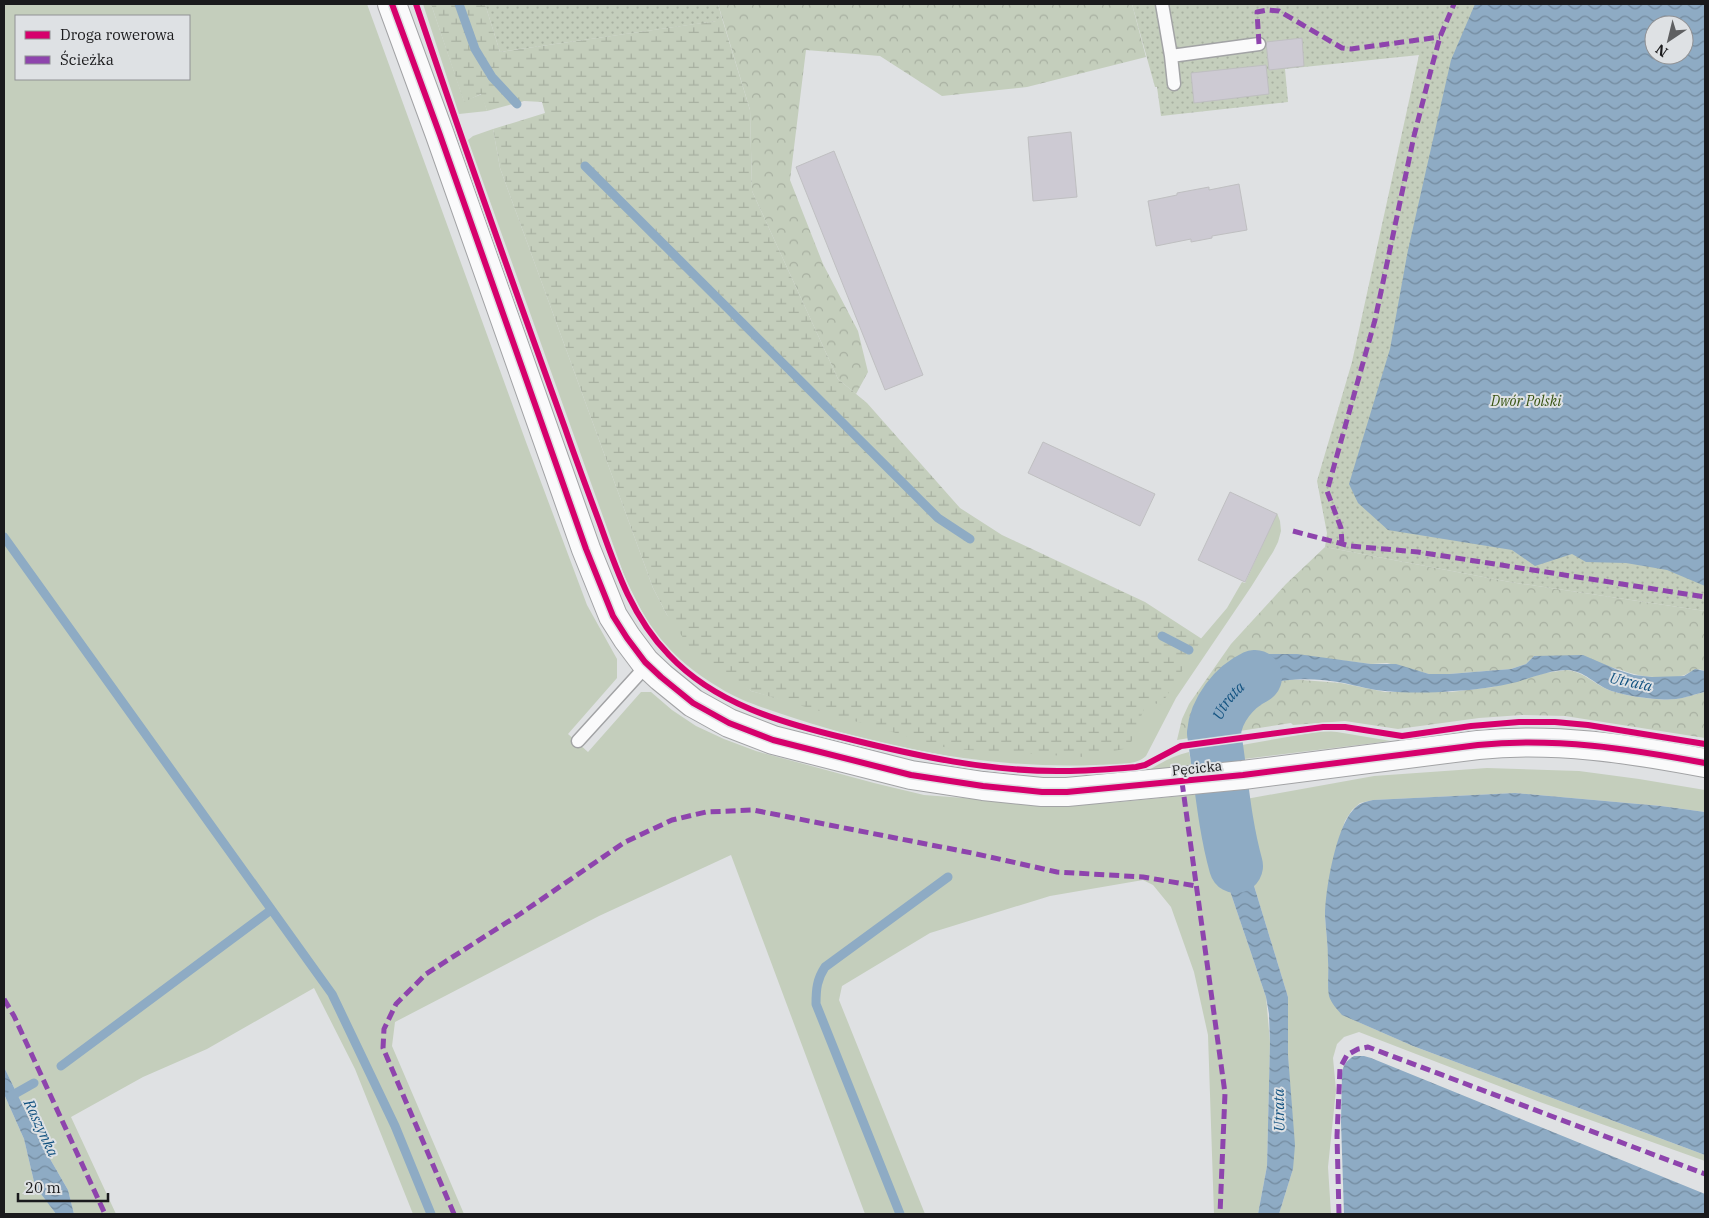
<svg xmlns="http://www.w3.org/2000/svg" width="1709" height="1218" viewBox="0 0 1709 1218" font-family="'IBM Plex Serif',serif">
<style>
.grass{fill:#c4cebc;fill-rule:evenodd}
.forest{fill:url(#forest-crowns)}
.wetland{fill:url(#wetland-marsh)}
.garden{fill:url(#garden-dots);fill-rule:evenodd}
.water{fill:url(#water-waves);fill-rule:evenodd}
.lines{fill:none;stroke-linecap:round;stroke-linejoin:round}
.stream{stroke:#8eabc4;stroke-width:9}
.river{stroke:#8eabc4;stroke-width:54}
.building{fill:#cdcad3;stroke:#bfbfc1}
.lane-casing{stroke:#a2a3a5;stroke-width:15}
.secondary-casing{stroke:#a2a3a5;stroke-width:30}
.lane{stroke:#fafafb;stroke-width:12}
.secondary{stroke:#fafafb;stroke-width:28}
.quiet{stroke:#8e44ad;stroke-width:5;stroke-dasharray:10 5;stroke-linecap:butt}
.cycleway-casing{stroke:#dee1e4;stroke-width:9}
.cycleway{stroke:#d6006c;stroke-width:6}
.labels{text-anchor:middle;stroke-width:4;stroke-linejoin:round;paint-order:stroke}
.park-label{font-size:14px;font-style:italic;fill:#36520f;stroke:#dee1e4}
.street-label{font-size:14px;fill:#1a1a1c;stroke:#dee1e4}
.water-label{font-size:15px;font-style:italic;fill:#125280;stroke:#dee1e4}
</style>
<defs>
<pattern id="forest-crowns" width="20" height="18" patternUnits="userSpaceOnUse" patternTransform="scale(1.25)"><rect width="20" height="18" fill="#c4cebc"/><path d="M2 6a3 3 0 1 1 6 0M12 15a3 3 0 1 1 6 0" fill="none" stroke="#a8b0a1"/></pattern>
<pattern id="wetland-marsh" width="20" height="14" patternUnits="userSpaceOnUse" patternTransform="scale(1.25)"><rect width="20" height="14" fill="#c4cebc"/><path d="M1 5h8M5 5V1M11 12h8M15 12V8" fill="none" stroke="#a8b0a1"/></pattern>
<pattern id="garden-dots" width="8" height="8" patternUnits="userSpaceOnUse" patternTransform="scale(1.25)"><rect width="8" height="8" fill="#c4cebc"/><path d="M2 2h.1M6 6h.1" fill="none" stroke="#a8b0a1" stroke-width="1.8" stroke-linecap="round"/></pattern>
<pattern id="water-waves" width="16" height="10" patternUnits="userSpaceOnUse" patternTransform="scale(1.25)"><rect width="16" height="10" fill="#8eabc4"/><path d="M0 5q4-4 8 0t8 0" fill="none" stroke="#738a9e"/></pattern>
</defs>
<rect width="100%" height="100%" fill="#dfe1e3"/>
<path class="grass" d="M4,4H367L526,442L587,605L617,659V678L568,734L588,752L641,692H651L672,710L696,726L724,739L756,751L874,783L924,795L1046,804L1109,803L1211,793L1216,830L1230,891L1266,997L1270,1042L1267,1166L1258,1214H1214L1208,1035L1194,972L1171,907L1153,885L1143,880L1050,896L930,933L842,986L839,1000L925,1214H865L731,855L599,916L395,1022L392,1046L464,1214H413L355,1069L314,988L207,1049L143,1077L71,1117L116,1214H74L68,1190L42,1145L4,1067ZM16,16H189V79H16Z
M423,4H431L464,101L482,94L487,111L459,114Z
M493,129L500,168L653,588L667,615L751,691L811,707L1148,701L1227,608L1242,582L1245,583L1277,513L1280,521L1281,531L1278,542L1273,552L1251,587L1176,698L1146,756C1134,767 1111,764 1096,765C995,769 893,750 797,719C771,710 744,703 720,688C696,674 671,654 654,631C642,614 633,594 624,575L468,140L473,136Z
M1331,731L1391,741L1244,759L1242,745L1316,732Z
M1189,752L1192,767L1144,773C1159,764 1172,756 1189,752Z
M1487,768L1579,771L1639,779L1705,790V812L1661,806L1515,793L1373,800L1360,803L1352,810L1345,821L1339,839L1325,915L1329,963L1328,986L1356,1021L1413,1046L1705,1155V1161L1540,1102L1359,1032L1344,1037L1337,1044L1333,1058L1336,1090L1328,1167L1331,1214H1279L1293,1169L1288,1055V997L1244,853L1235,801L1374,776Z
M4,1094L24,1139L35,1186L56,1214H4Z"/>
<path class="forest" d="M718,4H1132L1146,57L1027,87L942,96L880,56L806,50L790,180L823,264L858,331L868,372L856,394L838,379L752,191L750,110Z
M1325,547L1510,582L1705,611V671C1695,666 1690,674 1681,676C1672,679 1663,678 1654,677C1635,677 1620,668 1602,665C1580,659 1557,656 1534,656L1526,664L1511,669L1449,674H1429L1387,663L1371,664L1330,659L1224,689L1212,696L1200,727L1202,736L1177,740L1182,719L1189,704L1231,644L1286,584Z
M1566,670C1583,671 1594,684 1609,690C1624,696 1659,701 1675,699C1685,698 1695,694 1705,692V738L1565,716L1522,715L1479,718L1398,729L1345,721L1293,725L1291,723L1227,733L1225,727L1226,720L1232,709L1241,698L1261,687L1289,679L1341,683L1385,692H1451L1493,687L1545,673Z"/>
<path class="wetland" d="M431,4H485L500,52L716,21L721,15L750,110L752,191L838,379L867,403L960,508L1002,535L1145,602L1202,639L1161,705L1147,701L1129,748L1084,757L951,749L751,691L689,646L667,615L653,588L500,168L493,129L545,113L542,102L524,101L487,111L481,94L464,102Z"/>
<path class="garden" d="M485,4H718L721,15L717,21L500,52Z
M1132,4H1705V611L1510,582L1325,547L1327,533L1317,481L1352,362L1419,55L1285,69L1288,102L1161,116L1157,87H1155ZM1654,25H1684V55H1654Z"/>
<path class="water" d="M1475,4H1705V586L1667,570L1626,563L1586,562L1572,554L1535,566L1512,550L1388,530L1358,503L1349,484L1390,349L1408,250L1451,60ZM1654,25H1684V55H1654Z
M1263,654H1297L1371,664H1396L1429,674H1449L1511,669L1526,664L1534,656L1583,655L1618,670L1634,675L1652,677L1684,676L1695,669L1705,671V692C1695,694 1686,698 1676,699C1660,701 1624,696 1609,690C1595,684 1584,671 1568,670C1551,670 1533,677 1517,682C1496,687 1475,690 1453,691C1431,693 1407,693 1385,691C1371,690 1358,686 1344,683C1308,677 1260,675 1234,705C1227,713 1224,723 1227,733L1202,736L1200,727L1212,696L1224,688Z
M1234,791L1244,853L1288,997V1055L1295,1145L1293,1169L1279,1214H1258L1267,1166L1270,1042L1269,1014L1266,997L1230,891L1216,830L1211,793L1222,794Z
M1515,793L1661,806L1705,812V1155L1413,1046L1342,1015C1337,1009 1331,1003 1329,996C1327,984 1329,973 1328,961C1328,946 1326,931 1325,916C1325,890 1336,828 1353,810C1359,803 1364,802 1373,800Z
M1354,1056H1364L1371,1058L1705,1194V1214H1344L1341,1122L1342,1074C1343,1065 1346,1061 1354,1056Z
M4,1067L42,1145L68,1190L74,1214H56L35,1186L24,1139L4,1094Z"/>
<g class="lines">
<path class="stream" d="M459,4L475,49L492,77L517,104
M585,166L938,518L970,539
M4,537L332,994L395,1126L431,1214
M1162,636L1189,650
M1229,672L1245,683
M61,1066L271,910
M11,1096L34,1083
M900,1214L816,1004C816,989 817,979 825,967L948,877"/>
<path class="river" id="s1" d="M1236,866C1224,823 1221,777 1214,733C1216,710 1234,687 1255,677"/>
</g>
<path class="building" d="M1302,38L1304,66L1269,70L1266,42Z
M1266,65L1269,94L1194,103L1191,73Z
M1071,132L1077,197L1033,201L1028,137Z
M834,151L923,375L885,390L796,167Z
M1239,184L1247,230L1212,236V238L1191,242V239L1156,246L1148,201L1177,195V193L1209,187V190Z
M1043,442L1155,494L1140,526L1028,473Z
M1230,492L1277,514L1245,582L1198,560Z"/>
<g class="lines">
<g class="lane-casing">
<path id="lane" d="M1162,4L1171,56L1259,44
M1171,56L1174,84
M578,741L648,664"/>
</g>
<g class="secondary-casing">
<path id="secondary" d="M392,4L440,135L586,549L613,616L627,638L645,662L661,677L693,703L729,723L773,740L911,775L983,786L1042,792H1067L1243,775L1478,745C1555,737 1630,749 1705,763"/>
</g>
<use href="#lane" class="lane"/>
<use href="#secondary" class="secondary"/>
<path class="quiet" d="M1259,44L1257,12L1268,10L1279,11L1342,48L1351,49L1440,37
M1293,531L1350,546L1418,552L1705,597
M1342,544L1341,528L1327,491L1375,320L1414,136L1432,66L1440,37L1454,4
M1182,782L1225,1093L1220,1214
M4,999L14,1016L105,1214
M454,1214L383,1048L384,1029L396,1004L426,974L520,914L625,842L672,820L706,812L753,810L972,853L1057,872L1143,877L1196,886
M1339,1214L1337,1136L1340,1068L1347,1055L1358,1049L1368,1047L1705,1174"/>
<g class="cycleway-casing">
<path id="cycleway" d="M392,4L440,135L586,549L613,616L627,638L645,662L661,677L693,703L729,723L773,740L911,775L983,786L1042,792H1067L1243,775L1478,745C1555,737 1630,749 1705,763
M416,4C464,146 514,287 565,428C576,460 588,492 600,524C617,572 633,618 669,655C715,704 782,723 845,738C917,756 990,772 1064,771C1088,771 1112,769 1136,767L1145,765L1181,746L1323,727H1345L1402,736L1471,726L1519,722H1555L1588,725L1705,744"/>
</g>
<use href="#cycleway" class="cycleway"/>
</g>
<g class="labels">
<g class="park-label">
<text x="1526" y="406">Dwór Polski</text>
</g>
<g class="street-label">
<text transform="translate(1197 768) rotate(-6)" y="5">Pęcicka</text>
</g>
<g class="water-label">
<text transform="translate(1631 682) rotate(12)" y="5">Utrata</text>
<text dy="5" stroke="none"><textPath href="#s1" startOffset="171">Utrata</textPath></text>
<text transform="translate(1279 1110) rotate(-91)" y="5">Utrata</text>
<text transform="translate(41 1128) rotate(65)" y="5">Raszynka</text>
</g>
</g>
<rect width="1709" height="1218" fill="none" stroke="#1a1a1c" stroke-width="10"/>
<rect x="15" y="15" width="175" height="65" fill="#dee1e4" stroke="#909194"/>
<rect x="25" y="31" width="25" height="8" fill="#d6006c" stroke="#909194"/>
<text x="60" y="40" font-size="15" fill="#1a1a1c">Droga rowerowa</text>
<rect x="25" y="56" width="25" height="8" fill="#8e44ad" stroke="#909194"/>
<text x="60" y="65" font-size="15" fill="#1a1a1c">Ścieżka</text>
<g transform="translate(1669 40) rotate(215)"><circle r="24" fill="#dee1e4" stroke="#909194"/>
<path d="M0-4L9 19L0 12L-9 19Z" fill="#5f6062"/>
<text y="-8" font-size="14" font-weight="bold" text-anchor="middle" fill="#1a1a1c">N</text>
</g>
<path d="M18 1193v8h90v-8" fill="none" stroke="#1a1a1c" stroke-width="2.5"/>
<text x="25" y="1193" font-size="15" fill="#1a1a1c" stroke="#dee1e4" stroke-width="4" paint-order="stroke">20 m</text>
</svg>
